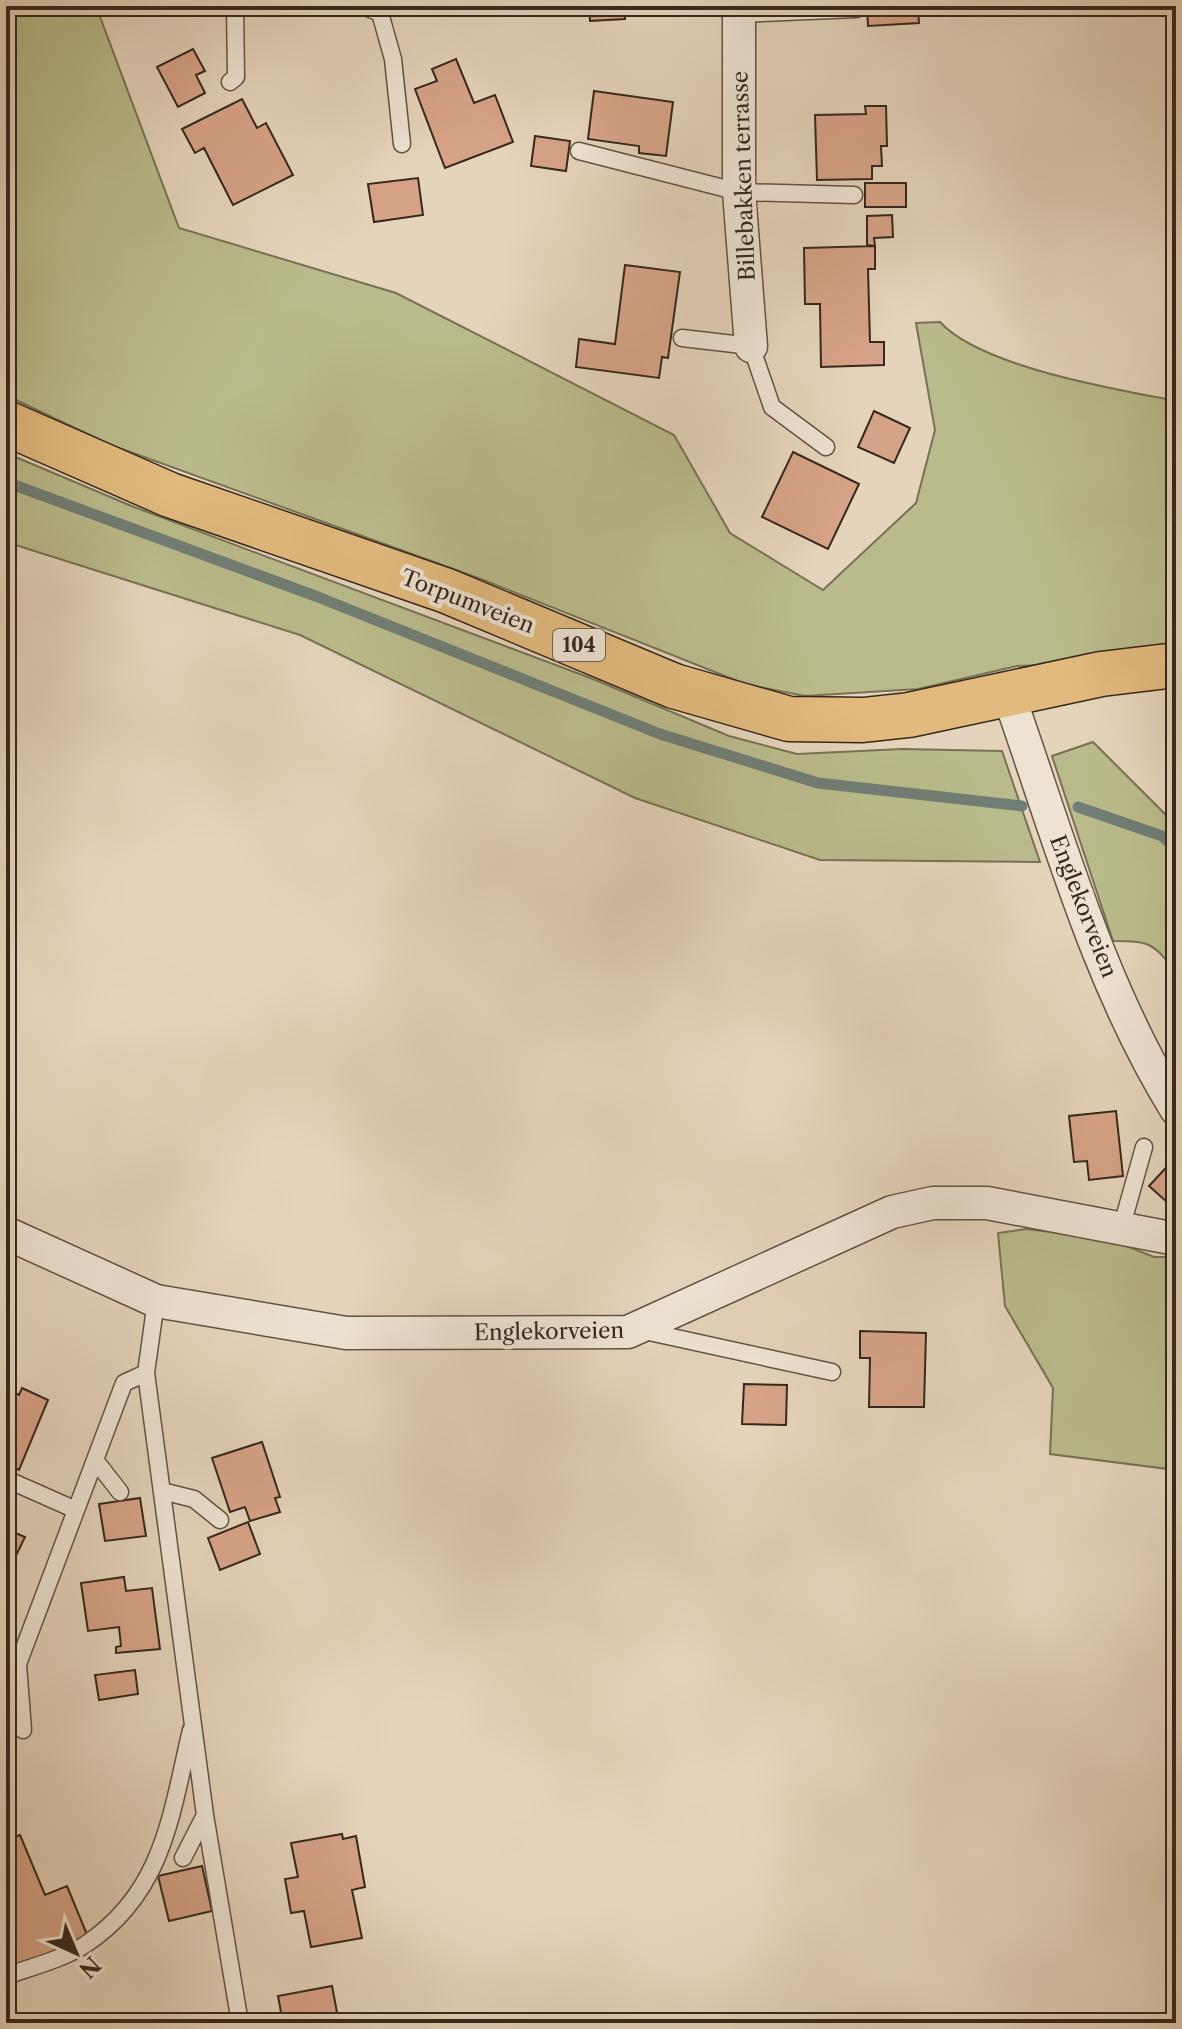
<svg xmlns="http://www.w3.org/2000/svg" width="1182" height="2029" viewBox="0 0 1182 2029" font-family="'Libre Caslon Text',serif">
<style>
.green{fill:#babb8c;stroke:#787254;stroke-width:2}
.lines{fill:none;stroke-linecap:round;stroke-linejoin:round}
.stream{stroke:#707e75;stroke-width:11}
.building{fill:#d7a388;stroke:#36281c;stroke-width:2}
.service-casing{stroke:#625344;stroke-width:19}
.minor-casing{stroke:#625344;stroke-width:35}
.primary-casing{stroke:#36281c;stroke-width:47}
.service{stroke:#eee3d3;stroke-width:16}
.minor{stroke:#eee3d3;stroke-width:32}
.primary{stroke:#e2ba7e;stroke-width:44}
.labels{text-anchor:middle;stroke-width:8;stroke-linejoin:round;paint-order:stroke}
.shield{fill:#eee3d3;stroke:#6d6053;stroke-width:2}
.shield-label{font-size:20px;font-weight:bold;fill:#36281c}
.street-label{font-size:22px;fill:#36281c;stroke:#eee3d3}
</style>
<rect width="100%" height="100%" fill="#e5d4bb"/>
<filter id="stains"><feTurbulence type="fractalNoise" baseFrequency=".0025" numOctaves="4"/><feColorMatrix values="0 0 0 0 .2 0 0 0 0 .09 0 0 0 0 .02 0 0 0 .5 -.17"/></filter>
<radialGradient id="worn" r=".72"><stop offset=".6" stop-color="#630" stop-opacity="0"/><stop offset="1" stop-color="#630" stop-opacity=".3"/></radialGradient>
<path class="green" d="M6,6H96L179,228L396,293L674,435L730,533L823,590L916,503L935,430L916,323L940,322C981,367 1115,389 1176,401V650L1078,664L1017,666L918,689L805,696L745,684L481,579L111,445L16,400L6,395Z
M6,453L134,507L593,679L729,736L797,754L902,749L1002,751L1040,862L820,860L635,798L300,635L6,542Z
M1093,742L1176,825V973C1154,943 1150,941 1113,941L1052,756Z
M1026,1229L1109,1239L1154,1257H1176V1470L1050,1454L1053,1388L1005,1306L998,1233Z"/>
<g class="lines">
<path class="stream" d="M6,482L318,597L660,734L818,783L1022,806
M1078,807L1162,836L1176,848"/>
</g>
<path class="building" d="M116,6H152L119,15Z
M589,6H625V19L590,21Z
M867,6H918L919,23L868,26Z
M193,49L205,71L196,75L205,93L178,107L157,67Z
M456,59L474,103L495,95L513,142L445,168L415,89L437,81L432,69Z
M594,91L673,102L666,156L639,153V146L588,139Z
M242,99L257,128L266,123L293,175L233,205L204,148L195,153L182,129Z
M865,106H886L887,146H881L882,166H872V179L817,180L815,115L866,114Z
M535,136L570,141L566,171L531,166Z
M418,178L423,215L374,222L368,184Z
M865,183H906V207H865Z
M892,215L893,237L874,238L875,246L867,245V216Z
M875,246V269H868L870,342H884V365L821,367L820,304H805L804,248Z
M625,265L680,272L668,358L662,357L659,378L576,367L579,339L615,344Z
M874,411L910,428L894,463L858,447Z
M793,452L859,484L828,549L762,517Z
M1116,1111L1123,1176L1089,1180L1087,1161L1074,1162L1069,1116Z
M1175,1158L1176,1159V1210L1149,1186Z
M860,1331L926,1333L924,1407H869L870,1358H860Z
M744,1384L787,1385L786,1425L742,1424Z
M22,1388L48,1400L19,1470L6,1464V1389L19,1395Z
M262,1442L280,1497L275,1498L280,1512L250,1521L245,1507L230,1512L212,1458Z
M140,1498L146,1536L105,1541L99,1504Z
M248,1522L260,1554L220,1570L208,1538Z
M6,1529L25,1537L13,1562L6,1559Z
M124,1577L126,1591L152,1588L160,1649L116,1653V1647L121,1646L119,1627L88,1631L81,1583Z
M135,1670L138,1694L99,1700L95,1675Z
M342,1834L343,1839L356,1836L365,1887L352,1890L362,1938L311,1947L304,1911L291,1913L285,1879L298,1877L291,1843Z
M20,1835L45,1895L67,1886L88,1937L6,1971V1840Z
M202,1866L212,1911L169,1921L158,1876Z
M332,1986L339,2023H283L278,1996Z"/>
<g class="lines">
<g class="service-casing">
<path id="service" d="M363,6L380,13L393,59L402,144
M739,14L856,9
M230,82L236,77L235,6
M579,151L739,192L854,195
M682,338L751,346L772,407L826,447
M1121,1229L1144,1147
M156,1301L146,1373L205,1815L240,2023
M640,1330L832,1372
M95,1460L120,1492
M6,1479L76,1510
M162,1491L194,1499L220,1520
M23,1730L18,1664L124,1383L146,1373
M183,1858L205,1815
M6,1976C31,1967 64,1959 86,1944C164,1892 171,1814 191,1730"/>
</g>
<g class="minor-casing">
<path id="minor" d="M739,6V192L751,346
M1009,696C1058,835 1098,983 1176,1109
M6,1233L156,1301L346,1333L628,1332L892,1212L933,1203H987L1176,1239"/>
</g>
<g class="primary-casing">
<path id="primary" d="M6,423L170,495L447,591L674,686L789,719L863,720L909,715L1101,674L1176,665"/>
</g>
<use href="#service" class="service"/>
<use href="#minor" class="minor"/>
<use href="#primary" class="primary"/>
</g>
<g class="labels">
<rect class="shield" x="553" y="629" width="52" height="32" rx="6"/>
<g class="shield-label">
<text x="579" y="652">104</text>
</g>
<g class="street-label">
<text transform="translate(743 176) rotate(-92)" y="8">Billebakken terrasse</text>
<text transform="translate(468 601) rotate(21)" y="8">Torpumveien</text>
<text transform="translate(1084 906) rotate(69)" y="8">Englekorveien</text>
<text transform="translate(549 1331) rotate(-1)" y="8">Englekorveien</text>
</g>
</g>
<rect width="1182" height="2029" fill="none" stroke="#e5d4bb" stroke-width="32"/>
<rect x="8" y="8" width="1166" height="2013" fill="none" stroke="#36281c" stroke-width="4"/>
<rect x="16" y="16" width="1150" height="1997" fill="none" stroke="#36281c" stroke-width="2"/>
<g transform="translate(76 1953) rotate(136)" stroke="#eee3d3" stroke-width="6" paint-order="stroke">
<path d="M0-6L14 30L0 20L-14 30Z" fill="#36281c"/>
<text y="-12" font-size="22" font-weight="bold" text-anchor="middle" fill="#36281c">N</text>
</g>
<rect width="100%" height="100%" filter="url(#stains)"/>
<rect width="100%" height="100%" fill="url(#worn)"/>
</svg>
